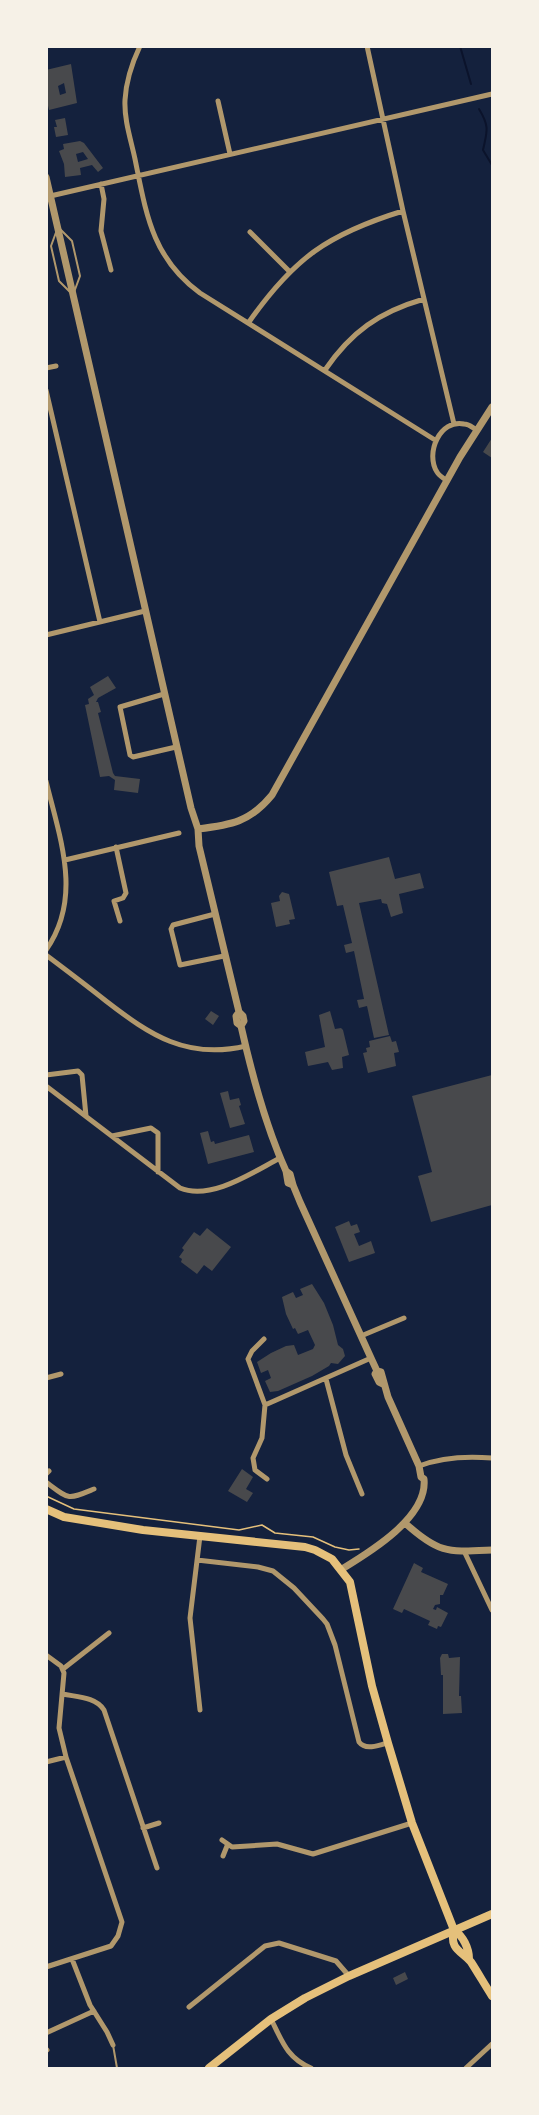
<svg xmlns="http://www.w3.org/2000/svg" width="539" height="2115" viewBox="0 0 539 2115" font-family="'DM Sans',sans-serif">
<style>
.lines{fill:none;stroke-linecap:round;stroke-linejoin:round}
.stream{stroke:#0b132b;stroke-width:2}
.building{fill:#48494c;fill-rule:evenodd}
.path{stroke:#e5c07b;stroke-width:1.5}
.service{stroke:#b1986c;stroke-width:2}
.minor{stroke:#b1986c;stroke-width:5}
.tertiary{stroke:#b1986c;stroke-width:7}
.secondary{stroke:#e5c07b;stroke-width:8}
.primary{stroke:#e5c07b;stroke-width:8}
</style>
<rect width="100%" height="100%" fill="#14213d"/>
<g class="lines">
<path class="stream" d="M460,46L471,84
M479,109C490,127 487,131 483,150L492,165"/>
</g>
<path class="building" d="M71,64L77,103L49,110L46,97V70ZM64,83L66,93L60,95L58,86Z
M65,118L68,135L56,137L54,127H57L55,120Z
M80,141L84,143L103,168L98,172L92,165L80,168L81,175L65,177L64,164L59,151L64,149L63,144ZM83,152L88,159L78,162L76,154Z
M492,438V458L483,452Z
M108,676L116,688L98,698L96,702H98L101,712L98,713L113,773L115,776L140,779L138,793L114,790L115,780L109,776L100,777L85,705L89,704L88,699L94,695L90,687Z
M389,857L395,879L420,873L424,888L399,894L403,913L391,917L387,904L382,903L381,899L359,903L389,1035L374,1038L367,1006L359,1008L357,1000L364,999L354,951L346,953L344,945L352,943L343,905L337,906L329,872Z
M282,892L289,894L295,919L289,920L290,924L276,927L271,903L280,901L279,896Z
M211,1011L219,1016L213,1025L205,1019Z
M330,1011L335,1029L341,1028L343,1030L349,1055L342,1057L343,1068L332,1070L328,1062L308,1066L305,1052L325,1047L319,1015Z
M390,1036L392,1042L396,1041L399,1052L394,1053L396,1066L368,1073L363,1053L367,1052L366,1048L370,1047L369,1041Z
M492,1075V1205L431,1222L418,1176L432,1172L412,1096Z
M228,1091L230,1100L239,1098L241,1105L239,1106L245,1124L230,1128L220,1093Z
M208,1131L211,1142L214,1141L215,1144L249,1135L254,1152L208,1164L200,1133Z
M349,1221L351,1226L357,1224L360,1232L354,1234L359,1246L371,1241L375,1253L349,1262L335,1227Z
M207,1228L231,1247L212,1271L204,1265L197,1274L181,1262L182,1259L179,1257L184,1250L182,1248L194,1232L200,1236Z
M312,1284L324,1303L333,1325L338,1345L343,1349L345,1356L338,1364L331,1363L329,1366L312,1376L278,1391L270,1392L265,1381L271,1378L268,1370L261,1373L257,1362L271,1353L286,1346L294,1345L298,1355L313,1349L315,1345L308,1330L298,1334L295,1328L293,1329L286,1314L282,1297L293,1292L296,1298L303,1295L300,1289Z
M242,1469L253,1477L246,1489L253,1493L247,1502L228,1491Z
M414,1563L423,1568L421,1572L448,1584L443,1595H440V1604L435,1605L433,1609L436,1610L437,1607L448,1613L441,1627L438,1626L437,1629L428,1625L430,1621L404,1609L402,1613L393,1609Z
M442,1654H448L449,1658L460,1657L459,1696H461L462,1713L443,1714V1675H441L440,1658Z
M405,1972L408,1979L396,1985L393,1978Z"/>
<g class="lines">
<path class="path" d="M46,1496L74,1509L239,1530L262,1525L275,1533L313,1537L335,1547L349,1550L359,1549"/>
<path class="service" d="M58,227L72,241L80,276L73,295L59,281L51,246Z
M113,2045L117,2068"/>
<path class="minor" d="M140,46C132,63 126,81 125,100C124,120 131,140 135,159C146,213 152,258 200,293L435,440
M367,46L403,211L454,424
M218,101L230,154
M101,184L104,199L101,231L111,270
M46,197L492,94
M250,232L289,271
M249,322C294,258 328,234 403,211
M46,368L56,366
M325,370C351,332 379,312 424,299
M46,390L100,622
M447,481C444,478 439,476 437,472C425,453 440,419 464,424C469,424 473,428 477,430
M46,635L145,611
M164,694L120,707L130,755L133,757L176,747
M46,781C60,839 83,897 46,950
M116,847L126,893L123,898L114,901L120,921
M65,860L179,833
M215,914L173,925L171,929L180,965L224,956
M46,955C66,970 86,985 106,1001C150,1035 187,1060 246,1046
M46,1075L78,1071L82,1075L86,1116
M46,1086L180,1188C211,1201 253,1172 280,1158
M112,1136L151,1128L158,1133V1172
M361,1336L404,1318
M264,1339L252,1351L248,1359L265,1405L262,1438L253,1458L255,1470L267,1479
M46,1378L61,1374
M326,1379L346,1455L362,1494
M265,1405L371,1358
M419,1466C442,1457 468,1456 492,1458
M46,1474L49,1471
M46,1482C70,1500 67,1500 94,1489
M464,1551L492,1610
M197,1560L258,1567L273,1571L294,1588L323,1619L327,1624L335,1645L359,1742C366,1751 378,1745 388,1743
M46,1655L61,1666L64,1673L59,1728L66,1757L122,1922L118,1936L111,1946L46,1967
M63,1669L109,1633
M63,1694C77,1697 96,1697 104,1710L157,1868
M200,1710L190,1618L200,1536
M46,1762L66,1757
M143,1828L159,1823
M222,1840L232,1847L277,1844L313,1854L412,1823
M223,1856L227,1846
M72,1959L90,2005L107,2032L113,2045
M189,2007L265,1946L279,1943L336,1961L349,1976
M271,2019C282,2041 287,2058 311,2068
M46,2033L94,2011
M46,2049L47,2050
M466,2068L492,2044"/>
<path class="tertiary" d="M46,177L191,808L198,829L199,846L239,1012L243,1016L244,1021L241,1026C252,1075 265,1125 286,1171L288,1183L293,1185
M198,829C231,825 250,822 272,795L460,457L492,407
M239,1012L236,1016L237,1023L241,1026
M286,1171L290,1174L293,1185L300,1202L371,1358L377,1371L381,1372L388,1397L419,1466L421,1477L424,1479C428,1517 370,1552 342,1569
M377,1371L375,1374L379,1382L383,1384
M405,1523C439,1554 448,1552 492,1550"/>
<path class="secondary" d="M209,2068L271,2019L305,1998L349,1976L492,1914"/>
<path class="primary" d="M46,1509L64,1517L143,1530L305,1547L315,1550L332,1559L350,1582L372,1686L388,1743L412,1823L454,1930C463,1936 469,1948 469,1959
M454,1930C449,1950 462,1951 471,1962C478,1973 485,1985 492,1996"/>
</g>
<rect width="539" height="2115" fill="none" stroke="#f6f1e7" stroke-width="96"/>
</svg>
